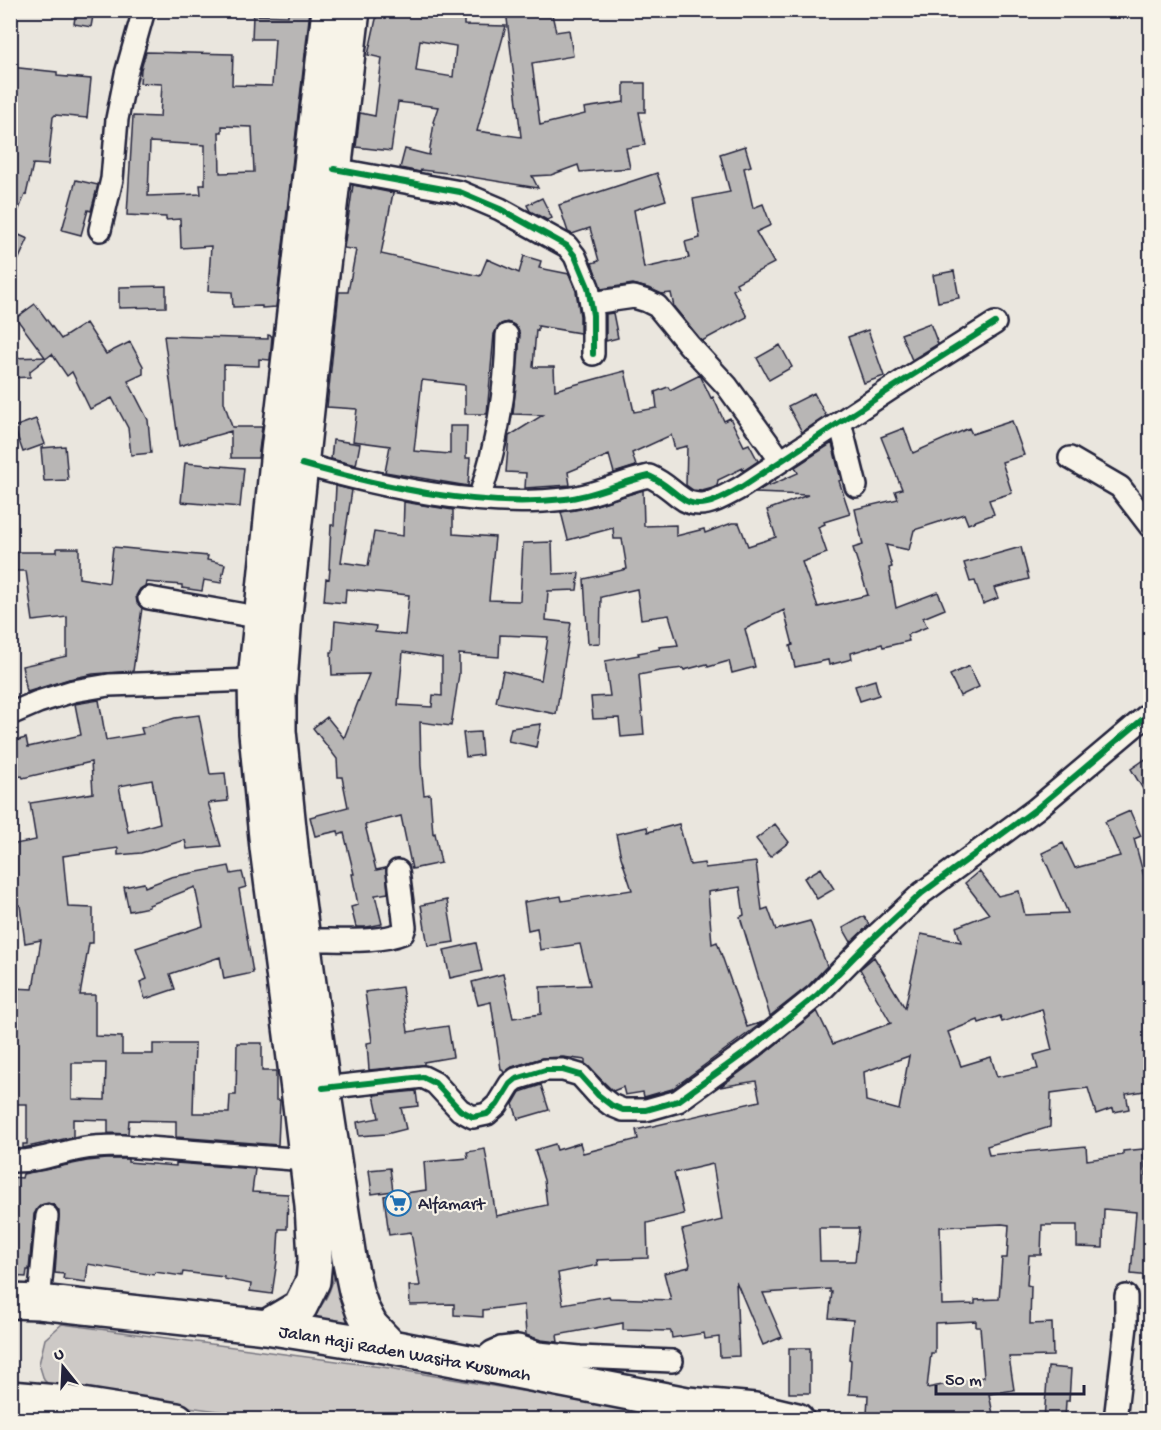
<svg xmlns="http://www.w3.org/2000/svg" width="1161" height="1430" viewBox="0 0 1161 1430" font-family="'Gochi Hand',sans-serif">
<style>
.green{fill:#cdc9c6;stroke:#787680;stroke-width:1.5}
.building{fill:#b8b6b5;stroke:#22223b;stroke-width:1.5;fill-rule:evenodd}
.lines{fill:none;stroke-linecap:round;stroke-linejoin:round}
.minor-casing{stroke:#22223b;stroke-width:26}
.trunk-casing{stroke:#22223b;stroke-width:38}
.minor{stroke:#f7f3e8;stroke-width:21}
.trunk{stroke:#f7f3e8;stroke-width:33}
.cycleway-casing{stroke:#f7f3e8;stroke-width:10}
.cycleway{stroke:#00873e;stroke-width:6}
.labels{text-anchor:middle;stroke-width:4.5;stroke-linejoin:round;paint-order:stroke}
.poi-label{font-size:18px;fill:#22223b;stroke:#f7f3e8;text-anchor:start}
.street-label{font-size:18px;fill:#22223b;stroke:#f7f3e8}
</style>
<rect width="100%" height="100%" fill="#eae6de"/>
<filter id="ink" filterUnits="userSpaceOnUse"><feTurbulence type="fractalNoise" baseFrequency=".0167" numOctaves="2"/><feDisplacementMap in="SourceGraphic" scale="12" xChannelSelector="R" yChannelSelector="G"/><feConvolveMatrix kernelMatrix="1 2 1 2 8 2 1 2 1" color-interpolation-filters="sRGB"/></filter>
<g filter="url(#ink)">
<path class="green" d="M337,1264L357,1332L306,1325C326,1302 331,1293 337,1264Z
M62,1324L389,1368L626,1409L658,1416L664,1419H276L167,1404L57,1392L44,1380L39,1364L45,1339Z"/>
<path class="building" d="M76,10H94L91,27L74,24Z
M288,10H310L276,307L262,308V306L233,307L232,292L208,291L211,246L181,248L180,219L166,220V217L127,215L133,116L160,117L162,84L140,83L141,69L146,52L233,54L232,85L272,86L275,39H252L253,15L288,16ZM222,126L252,127L254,172L220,173L219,132H222ZM150,142L205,145V185H200L201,194L148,196Z
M378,10H464V25L506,26L477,131L521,137L506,10H551L556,32L569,30L573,56L532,63L540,125L585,114L584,108L624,102V83H645V112H639L645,145L626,148L630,168L580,172L578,165L551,175L532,176L538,188L447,173L421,170L420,172L400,168L405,149L429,155L434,123L433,122L438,107L398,102L391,151L356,147L360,113L375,116L382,58L368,55ZM420,40L456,46L453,77L416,71Z
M10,67L57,72V76L91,79L87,118L55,115L53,117L48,165L33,164L26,195H25L11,228L10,190L16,162H10Z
M745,146L751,166L744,168L753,208L763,204L771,225L756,232L774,263L736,283L738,287L733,290L747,317L702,341L674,307L671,293L662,294L651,289L633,284L601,289L592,263L599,261L590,228L572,234L568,232L559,205L657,173L666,200L634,210L644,268L689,258L685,242L700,238L693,199L730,192L720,154Z
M76,180L98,185L91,211L88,210L81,235L62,230Z
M353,185L393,193L381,254L480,276L487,259L519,273L524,256L541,261L539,268L569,274L576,291L580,316V333L538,326V331L536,330L533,367H554L555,390L625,371L634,412L657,408L655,392L668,387L670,390L700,375L711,398L713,397L724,421L730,418L744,446L749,444L758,461L743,471V468L718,480L717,486L713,488L702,491L693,490L686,485L687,446L675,449L671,435L632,453L636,466L614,473L609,455L568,472L570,485L525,488L526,473L506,472L509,436L543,415L513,414L520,335L518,330L514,325L507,322L501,324L494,334L487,414H465V385L422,380L414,451L450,454V426H467L466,458H470L468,486L385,472L390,446L353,441L357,409L327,407L339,292H348L356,250L344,248Z
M542,198L552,218L547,220L530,211L527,205Z
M10,231L28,239L10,278Z
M954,271L959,298L938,302L933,275Z
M166,286V307L119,308V287Z
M35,304L61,339L86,323L106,354L130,342L143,366V374L128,381L148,420L151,453L131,455L128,428L112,398L90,409L72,372L67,376L52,354L30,371V377L10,378V358L45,357L16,318Z
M613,313L618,338L606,341V314Z
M930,323L938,344L912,360L901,334Z
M868,330L884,376L864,383L848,337Z
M268,335L272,336L270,360L259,359V366L224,365V402L232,427H262L258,458H231V431L179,446L164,336L268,339Z
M780,345L792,367L769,380L757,358Z
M814,393L826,416L802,432L788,406Z
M36,419L45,444L23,452L14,427Z
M1012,421L1024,455L1002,462L1012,493L989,500L994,514L968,524L964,514L914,530L909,550L886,545L892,567L889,568L896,608L938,592L945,609L923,618L927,627L907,635L909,641L883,647L882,644L851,653L852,659L829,665L828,660L795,667L790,646L793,645L784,610L745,629L755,667L732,673L729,661L708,667L707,664L684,670L683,668L659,671L639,675L644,735L621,737L619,718L593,719L591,697L610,696L605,661L639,655L638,653L660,649L659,647L678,645L669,615L641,619L637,589L601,597L600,643L588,644L584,579L627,569L622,539H614L613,528L568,540L561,512L590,507L643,490L644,526L676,525V536L704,529L705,533L732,523H739L748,546L776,537L767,510L808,495L755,493L769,484V486L798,473L795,467L832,443L841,480L839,481L850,514L824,522L825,524L818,527L827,553L802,562L818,607L868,595L853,548L863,545L855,509L898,499L895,491L902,489L881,437L904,428L913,453L969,428L972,434Z
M333,440L360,444L356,465L331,459Z
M65,446L68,480L44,481L41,448Z
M185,463L244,468L240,507L181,502Z
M336,486L352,490L341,562L368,566L374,532L403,536L404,502L453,510V534L495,537L489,600L520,601L523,543L552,542L553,574L579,573L577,590L548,591L546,620L571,623L556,714L496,702L503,671L541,680L548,637L500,635L499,657L459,654V674L451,726L420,722L421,766L424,795L430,794L433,834L435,833L441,863L412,869L401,816L365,825L376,870L386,868L388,893L375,895L382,924L367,927H356L351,907L358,905L352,874H354L344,833L339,835L338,831L315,836L310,817L348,807L342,777H338L337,759L313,728L327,717L344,738L369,674L332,675L331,652H333L335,621L376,626L375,632L405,635L409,595L346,589L345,603L324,601L326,578L329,579L330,569H329L331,525H334ZM403,652L442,658V696L433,695L432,707L398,705Z
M113,547L208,556L207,560L225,564L221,583L204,580L202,591L182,588V585L146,582L145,586L140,589L136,596L137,603L142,608L133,671L93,674L69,679L27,692L22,666L67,656V617L33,621L26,571H10V552H57V548H79V578L109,583Z
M1021,547L1029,579L994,588L998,598L983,604L975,581L970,582L964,563Z
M969,666L979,687L960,696L950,675Z
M875,680L879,695L860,701L855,686Z
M99,700L106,740L143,734L141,728L175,718L199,715L210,774L225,773L228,801L208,803L221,846L187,849L185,840L141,853L118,855V848L63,856L68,907L93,908V943H89L80,995H95V1036L122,1037V1054H153V1044H195L193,1113H229L230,1095H236L237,1043H262V1071H276V1100H280L278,1145L176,1137V1121L129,1120L128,1134L108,1133V1120L73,1119V1137L23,1148V1144H27V1104H14V1068H10L13,988L33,989L41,940L25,943L20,905L16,906L10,881V845L36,840L30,803L93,793L91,762L23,778L22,776L16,777L10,756V742L26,738L28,747L81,735L75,704ZM152,780L160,823L128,832L119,786ZM72,1063H106L105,1100L72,1099Z
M541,724L536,747L508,741L511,728Z
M480,732L482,755L466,757L463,733Z
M1150,756V801L1131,769Z
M1130,811L1141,836L1134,839L1145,880L1150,879V1090L1126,1094L1129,1109L1114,1112L1113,1108L1096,1114L1088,1088L1051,1093L1050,1127L987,1146L989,1155L1086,1146L1087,1160L1123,1155V1151L1143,1149L1146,1180H1150V1276L1131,1274L1136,1212L1104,1209L1103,1248L1077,1247V1225H1042L1041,1255H1029L1027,1285L1031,1286L1030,1324L1052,1323L1053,1356L1009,1357L1014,1390L989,1394L994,1419H910L867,1416L868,1395L849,1394L851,1360L849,1359L853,1320L829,1318L832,1292H830V1289L763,1293L782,1337L763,1345L736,1281L739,1356L720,1357L719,1337L705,1339L704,1333L672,1338L671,1331L623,1330V1323L557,1335L558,1342L541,1340L526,1335L524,1305L483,1310V1317L454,1315V1304L410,1305L409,1286H420L411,1232L389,1235L384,1196L426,1190L424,1162L468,1158L467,1152L485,1149L496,1216L547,1205L544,1180L535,1150L555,1144L557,1150L580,1143L583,1153L638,1139L636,1130L760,1101L756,1081L720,1087L758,1059L817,1011L833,1044L891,1023L860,969L874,957L905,1008L921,934L961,942L956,927L989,914L965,883L979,871L998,896L1019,891L1025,915L1068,913L1042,853L1063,843L1075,868L1120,856L1105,822ZM1042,1009L1052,1050L1034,1055L1038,1069L997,1077L991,1057L961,1066L948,1032L978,1020L979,1023L1000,1016L1002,1022ZM909,1056L899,1110L866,1101L864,1072ZM713,1164L722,1220L682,1230L690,1264L689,1267L664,1273L671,1300L610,1298L609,1296L563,1304L558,1273L598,1265L597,1260L648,1258L647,1223L684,1214L674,1173ZM1002,1224L1009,1225L1007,1258H1002L999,1299L975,1300V1304L942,1305L940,1227ZM819,1228H859L855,1261H820ZM976,1321V1327H980L984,1377L927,1388L931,1353H935V1323Z
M679,824L690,865L704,863L705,868L756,862L762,910L768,908L776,930L810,921L827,966L808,986L770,1016L740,917L744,915L740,887L708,892L712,944L717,942L747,1027L763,1022L672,1089L644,1097L643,1092L625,1095L623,1087L613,1091L585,1064V1060L563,1057L542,1058L512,1067L504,1073L502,1069H501L491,1002L478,1005L472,982L503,974L513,1018L541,1014L540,987L590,985L580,944L540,950L537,928L528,930L524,902L561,896L562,901L632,890L621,857L616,834L647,827L648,832Z
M775,824L789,842L770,857L756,839Z
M229,866L231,874L242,872L246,887L239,889L253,973L224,979L220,957L170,974L175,989L145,999L140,982L147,979L136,948L203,926L195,887L149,905V907L129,911L124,887L144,883L145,887L171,877Z
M821,868L834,889L817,899L804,878Z
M447,900L454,942L428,946L421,905Z
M864,916L869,925L851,942L843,928Z
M476,943L482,971L450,978L444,950Z
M402,987L408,1032L448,1026L453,1057L424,1062V1065L369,1070L367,1043L372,1042L365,992Z
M541,1085L549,1110L518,1119L513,1104L520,1092Z
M416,1091L418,1106L401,1108L406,1129L386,1134L359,1136L357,1122L379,1118L374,1095Z
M107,1159H128V1162L176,1166V1163L255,1169L252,1192L288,1194L287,1229H279L277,1261L272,1294L250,1291L251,1284L224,1279V1277L183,1272L182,1276L155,1272L154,1275L88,1264L86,1282L63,1279L64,1274L55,1273L59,1211L54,1205L48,1203L41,1205L34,1214L29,1270H27L26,1277L10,1276V1177L22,1178L23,1174L87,1161Z
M390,1168L393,1191L372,1194L369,1170Z
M789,1348H810V1393H789Z
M1048,1367L1071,1369L1069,1401H1066L1065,1419H1044Z"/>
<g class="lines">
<g class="minor-casing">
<path id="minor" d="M334,169L460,192L500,209L567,246L575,256L588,287L593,315V354
M100,230L112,179L117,119L126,74L144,10
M592,303L634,297L647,301L657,306L689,345L727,386L781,461
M840,422L856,486
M1070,458L1120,487L1150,526
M302,464C383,487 481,509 565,499C595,496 620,482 649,476C663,482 668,488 680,497C700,513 721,498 740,488L892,388L995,323
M479,499C497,445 506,392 507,335
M149,598L262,618
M10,714L38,702L73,691L109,685L255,680
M304,940C333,939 376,944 403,933L405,927L398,871
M323,1088L423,1077L435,1083L460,1110L473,1117L487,1114L497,1105L510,1084L516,1079L545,1070H563L580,1075L598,1095L611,1105L623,1110H646L678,1101L750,1049L817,995L867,944L922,893L1036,809L1150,713
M10,1161C37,1162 55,1154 80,1149C94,1146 108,1146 122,1146L306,1160
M39,1302L47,1216
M482,1365L485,1358L492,1352L501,1348L518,1346L538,1353L580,1357L672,1361
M1115,1420L1126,1326V1296"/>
</g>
<g class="trunk-casing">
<path id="trunk" d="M353,10L317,317L285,615L279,695V731L292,857L323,1088L349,1258L356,1291L363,1311L371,1326L391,1347
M10,1301L39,1302L266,1327L391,1347L687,1404L755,1410L797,1420
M266,1327L300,1307L313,1281L315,1259L312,1205L300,1105L267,848L256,733L255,680L277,460L329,10
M10,1398L69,1403L177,1420"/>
</g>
<use href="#minor" class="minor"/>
<use href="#trunk" class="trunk"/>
<g class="cycleway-casing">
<path id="cycleway" d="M334,169L460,192L500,209L567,246L575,256L588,287L593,315V354
M302,464C383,487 481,509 565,499C595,496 620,482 649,476C663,482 668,488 680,497C700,513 721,498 740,488L892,388L995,323
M323,1088L423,1077L435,1083L460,1110L473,1117L487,1114L497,1105L510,1084L516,1079L545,1070H563L580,1075L598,1095L611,1105L623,1110H646L678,1101L750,1049L817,995L867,944L922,893L1036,809L1150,713"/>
</g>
<use href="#cycleway" class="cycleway"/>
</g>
</g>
<defs>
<g id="supermarket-ring" transform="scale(1.35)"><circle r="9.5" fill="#f7f3e8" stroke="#1f6fb2" stroke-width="1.5"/><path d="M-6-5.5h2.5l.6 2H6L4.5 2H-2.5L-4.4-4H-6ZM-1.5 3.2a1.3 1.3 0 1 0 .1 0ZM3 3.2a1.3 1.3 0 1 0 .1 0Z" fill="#1f6fb2"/></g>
</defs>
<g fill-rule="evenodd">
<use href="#supermarket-ring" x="398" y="1203"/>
</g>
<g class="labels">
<g class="poi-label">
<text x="418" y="1209">Alfamart</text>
</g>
<g class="street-label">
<text transform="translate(405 1352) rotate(10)" y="6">Jalan Haji Raden Wasita Kusumah</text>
</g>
</g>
<rect width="1161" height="1430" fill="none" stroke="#f7f3e8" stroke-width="36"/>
<rect x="18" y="18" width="1125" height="1394" fill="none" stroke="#22223b" stroke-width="2" filter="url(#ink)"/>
<g transform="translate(63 1367) rotate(342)" stroke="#f7f3e8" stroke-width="4.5" paint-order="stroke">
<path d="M0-4.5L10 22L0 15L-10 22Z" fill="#22223b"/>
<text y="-9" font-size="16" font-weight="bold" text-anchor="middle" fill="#22223b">U</text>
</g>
<path d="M936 1385v9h148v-9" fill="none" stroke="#22223b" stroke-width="3"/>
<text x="945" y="1385" font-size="18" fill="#22223b" stroke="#f7f3e8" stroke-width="4.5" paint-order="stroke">50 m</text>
</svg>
